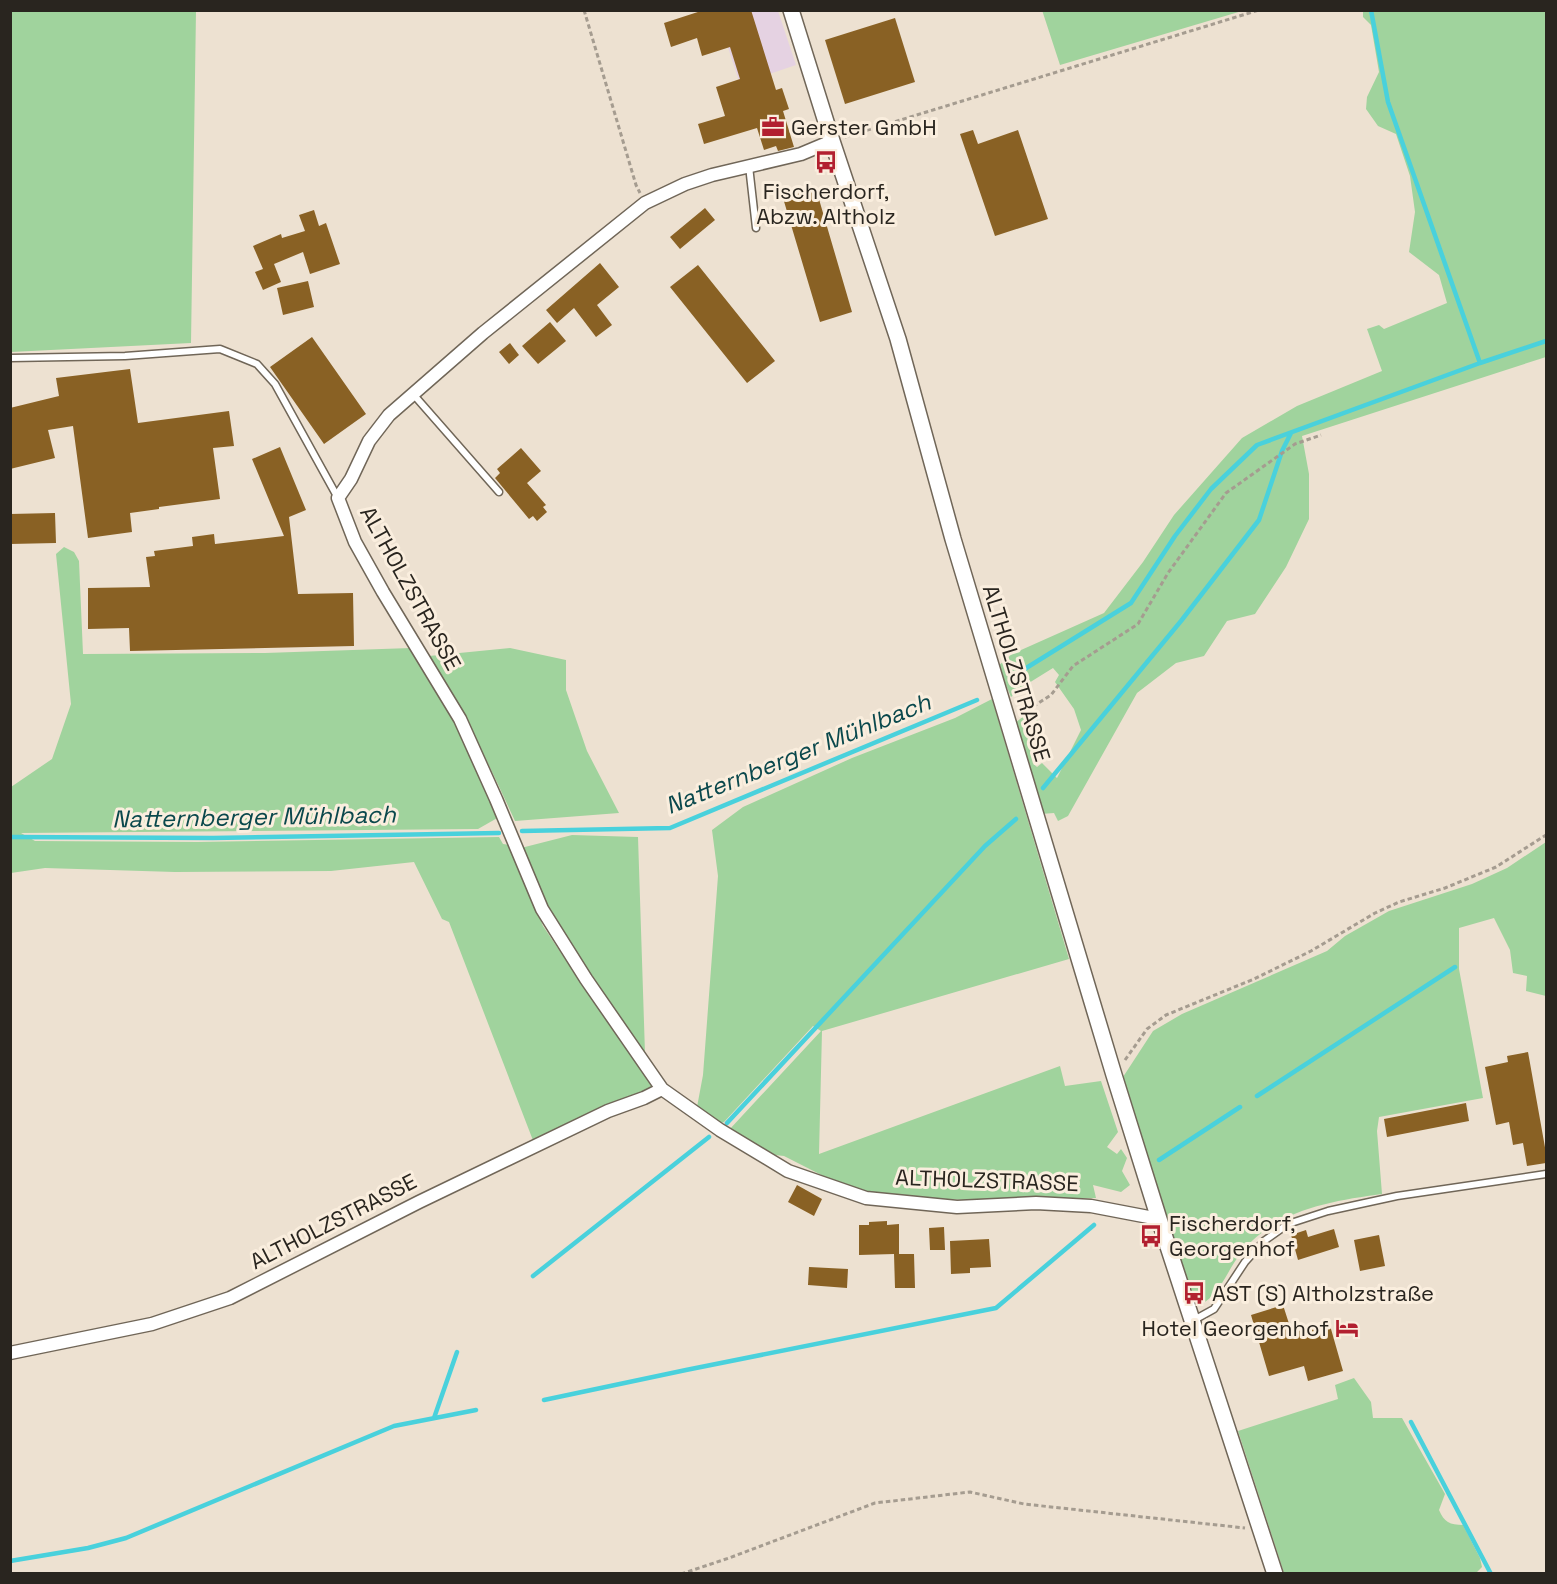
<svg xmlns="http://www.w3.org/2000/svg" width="1557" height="1584" viewBox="0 0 1557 1584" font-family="'Space Grotesk',sans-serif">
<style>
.industrial{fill:#e5d2e2}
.green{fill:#a0d39d}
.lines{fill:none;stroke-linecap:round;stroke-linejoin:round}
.stream{stroke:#49d1dc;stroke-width:4.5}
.building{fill:#896124}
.service-casing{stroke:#706658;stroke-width:9}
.minor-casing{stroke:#706658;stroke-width:15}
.tertiary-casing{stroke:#706658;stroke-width:18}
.path{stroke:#a59c90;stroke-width:3;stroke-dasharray:4.5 3;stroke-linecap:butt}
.service{stroke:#fff;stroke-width:6}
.minor{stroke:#fff;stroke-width:12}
.tertiary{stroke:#fff;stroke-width:15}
.labels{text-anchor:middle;stroke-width:6;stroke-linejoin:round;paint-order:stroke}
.poi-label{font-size:22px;fill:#29251f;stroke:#faeede;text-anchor:start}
.street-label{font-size:22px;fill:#29251f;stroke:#faeede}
.water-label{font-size:24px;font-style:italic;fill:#0a484c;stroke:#faeede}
</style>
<rect width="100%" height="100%" fill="#ede1d1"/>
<path class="industrial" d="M716,11H778L796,65L740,84Z"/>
<path class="green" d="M11,10L196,11L191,343L11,352Z
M1042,10H1242V11L1060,65Z
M1363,11H1546V357L1302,436L1309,474V519L1286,567L1255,614L1227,621L1204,656L1176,663L1137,693L1068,816L1058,821L1054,813L1041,814L1015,723L1025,715L1036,716C1046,737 1048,744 1034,764L1037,767L1042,763L1057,778L1081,730L1074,709L1055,682L1059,675L1053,668L1024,686L1011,697L998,666L1012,654L1104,613L1143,562L1174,515L1242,438L1297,406L1382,371L1367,329L1379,325L1384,329L1447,303L1439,275L1409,252L1415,212L1410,176L1396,134L1378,126L1366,109L1367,97L1379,72L1371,25L1363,17Z
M64,547L74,552L79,561L83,654L265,653L411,648L451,715L499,817L478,829L21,833L35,841L198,842L499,837L503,844L510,845L543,926L610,1026L654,1081L652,1092L534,1143L449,922L442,919L414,862L331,871L175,872L45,868L11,873V787L52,759L71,704L56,554Z
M510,648L566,660V690L587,751L619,813L515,821C489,765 463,708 429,656Z
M992,699L1069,959L822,1031L819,1154L1060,1066L1065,1086L1101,1081L1118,1132L1107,1147L1117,1154L1121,1149L1127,1158L1122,1171L1130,1185L1121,1192L1093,1185L1096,1198L988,1201L927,1198L877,1193L845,1187L784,1156L766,1154L729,1130L821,1031L813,1026L724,1122L719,1124L697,1107L703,1075L718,876L712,830L743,807L852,758L955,718Z
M572,835L638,837L645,1053L603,996L551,914L521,848Z
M1546,842V996L1526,991L1527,976L1513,973L1510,950L1494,918L1459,928V969L1483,1098L1379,1117L1377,1131L1382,1194C1331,1201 1275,1210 1241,1253C1228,1269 1222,1290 1205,1302L1195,1300L1188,1292L1123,1077L1153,1031L1182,1014L1327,951L1345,936L1389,911L1472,884L1507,868Z
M1354,1378L1371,1402L1373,1418H1402L1445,1494L1439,1510C1444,1522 1450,1525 1463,1525L1480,1558L1482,1567L1476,1573H1284L1238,1431L1338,1399L1335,1385Z"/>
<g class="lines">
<path class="stream" d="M1371,10L1388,102L1480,363
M1023,670L1131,603L1175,536L1211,489L1257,445L1480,363L1546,341
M1043,788L1181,621L1259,520L1282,451L1291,433
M522,831L670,828L977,700
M10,837L213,838L499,833
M1257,1096L1455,967
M727,1123L985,846L1016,819
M1159,1160L1240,1107
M533,1276L709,1137
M544,1400L686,1370L996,1308L1094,1225
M434,1418L457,1352
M1411,1422L1491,1574
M10,1561L88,1548L126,1538L394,1426L476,1410"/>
</g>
<path class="building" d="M704,10H751L776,90L782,88L789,109L783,111L794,147L778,151L776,146L764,150L757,128L704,144L698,124L725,116L716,87L740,79L730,47L702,56L697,38L671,47L664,23Z
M895,18L915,82L845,104L825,40Z
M973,130L978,144L1018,130L1048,219L995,236L960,134Z
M816,189L852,312L820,322L783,198Z
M705,208L715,220L680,249L670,237Z
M314,210L319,226L326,223L340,264L310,274L303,252L274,264L281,282L263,290L255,272L263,269L253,246L281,234L282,238L305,231L299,215Z
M600,263L619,287L597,305L612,325L596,337L574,308L557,323L546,310Z
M698,265L775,361L747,383L670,287Z
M308,281L314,307L283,315L277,288Z
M550,322L566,341L538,364L522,346Z
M312,337L366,414L324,444L270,367Z
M510,343L519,355L509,364L499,352Z
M130,369L138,423L229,411L234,446L213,448L220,499L159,507V509L130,513L132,532L88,538L73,426L48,430L55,458L10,469V408L59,396L56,378Z
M280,447L306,510L289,517L298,594L353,593L354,646L130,651L129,628L88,629V588L150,587L146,557L155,556L154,551L193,546L192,537L214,534L215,544L284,536L252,459Z
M521,448L541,471L527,483L546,505L543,507L547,512L537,521L533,516L529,519L495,478L500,473L497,469Z
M55,513L56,543L10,544V514Z
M1528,1052L1546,1153V1163L1527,1166L1523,1143L1513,1145L1509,1122L1496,1125L1485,1067L1508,1062L1507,1056Z
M1466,1103L1469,1121L1387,1137L1384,1119Z
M797,1185L822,1199L814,1216L788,1202Z
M887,1221V1225L899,1224V1254H914L915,1288H895L894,1254L859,1255V1225H869V1222Z
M944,1227L945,1250H930L929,1228Z
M1334,1229L1339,1247L1298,1260L1291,1235L1306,1230L1308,1237Z
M1379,1235L1385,1266L1360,1271L1354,1240Z
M989,1239L991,1267L970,1268V1273L951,1274L950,1241Z
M809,1267L848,1269L847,1288L808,1285Z
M1283,1305L1292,1333L1329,1322L1343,1371L1308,1381L1304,1366L1269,1376L1251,1315Z"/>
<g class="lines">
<g class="service-casing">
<path id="service" d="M749,166L756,228
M10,358L125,356L220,349L257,364L275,384L338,498
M413,394L499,492
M1194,1320L1214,1309L1245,1262L1264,1241L1288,1224L1328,1211L1397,1196L1546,1174"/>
</g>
<g class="minor-casing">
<path id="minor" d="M832,141L801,154L712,175L685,184L645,203L483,333L389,415L369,441L351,479L338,498L355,542L383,592L460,719L496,799L542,909L586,979L662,1089L720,1130L788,1171L866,1198L957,1207L1036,1203L1091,1206L1159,1219
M10,1353L152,1324L230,1298L419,1202L608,1111L644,1098L662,1089"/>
</g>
<g class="tertiary-casing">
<path id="tertiary" d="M791,10L832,141L898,339L953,539L1114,1075L1159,1219L1275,1574"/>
</g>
<path class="path" d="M584,10L636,185L640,193
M845,137L1259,10
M1019,712L1034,706L1051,695L1073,666L1138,624L1168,573L1226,493L1295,444L1321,435
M1125,1060L1147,1029L1166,1015L1254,979L1311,951L1375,913L1399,902L1445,888L1496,867L1546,835
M681,1574L729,1558L875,1503L970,1492L1024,1504L1245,1528"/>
<use href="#service" class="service"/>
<use href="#minor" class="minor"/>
<use href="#tertiary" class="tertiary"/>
</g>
<defs>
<g id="office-bare" transform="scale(1.8)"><path d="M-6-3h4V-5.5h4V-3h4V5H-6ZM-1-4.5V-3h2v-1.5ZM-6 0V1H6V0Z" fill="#b22030" stroke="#faeede" stroke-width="2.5" paint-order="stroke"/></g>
<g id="bus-bare" transform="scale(1.8)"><path d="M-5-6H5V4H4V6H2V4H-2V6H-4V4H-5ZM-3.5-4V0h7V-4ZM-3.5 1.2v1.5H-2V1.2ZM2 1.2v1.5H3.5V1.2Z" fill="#b22030" stroke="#faeede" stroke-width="2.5" paint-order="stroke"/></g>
<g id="hotel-bare" transform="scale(1.8)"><path d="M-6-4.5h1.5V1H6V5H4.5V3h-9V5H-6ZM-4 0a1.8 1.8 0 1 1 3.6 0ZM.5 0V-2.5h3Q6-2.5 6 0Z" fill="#b22030" stroke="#faeede" stroke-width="2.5" paint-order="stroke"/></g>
</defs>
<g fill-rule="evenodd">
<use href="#office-bare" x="773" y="127"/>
<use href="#bus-bare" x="826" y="162"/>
<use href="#bus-bare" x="1151" y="1236"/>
<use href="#bus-bare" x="1194" y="1293"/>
<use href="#hotel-bare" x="1347" y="1328"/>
</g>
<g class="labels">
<g class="poi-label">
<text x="791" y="135">Gerster GmbH</text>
<text x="826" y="199" text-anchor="middle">Fischerdorf,<tspan x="826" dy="25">Abzw. Altholz</tspan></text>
<text x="1169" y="1231">Fischerdorf,<tspan x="1169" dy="25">Georgenhof</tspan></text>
<text x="1212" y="1301">AST (S) Altholzstraße</text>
<text x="1329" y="1336" text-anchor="end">Hotel Georgenhof</text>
</g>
<g class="street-label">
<text transform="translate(411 588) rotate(61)" y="8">ALTHOLZSTRASSE</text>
<text transform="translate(1017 673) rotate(73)" y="8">ALTHOLZSTRASSE</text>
<text transform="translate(987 1180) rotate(2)" y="8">ALTHOLZSTRASSE</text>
<text transform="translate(333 1221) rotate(-27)" y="8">ALTHOLZSTRASSE</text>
</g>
<g class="water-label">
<text transform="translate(798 754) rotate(-22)" y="8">Natternberger Mühlbach</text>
<text transform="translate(254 817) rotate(-1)" y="8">Natternberger Mühlbach</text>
</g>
</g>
<rect width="1557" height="1584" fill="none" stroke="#29251f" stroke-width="24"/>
</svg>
